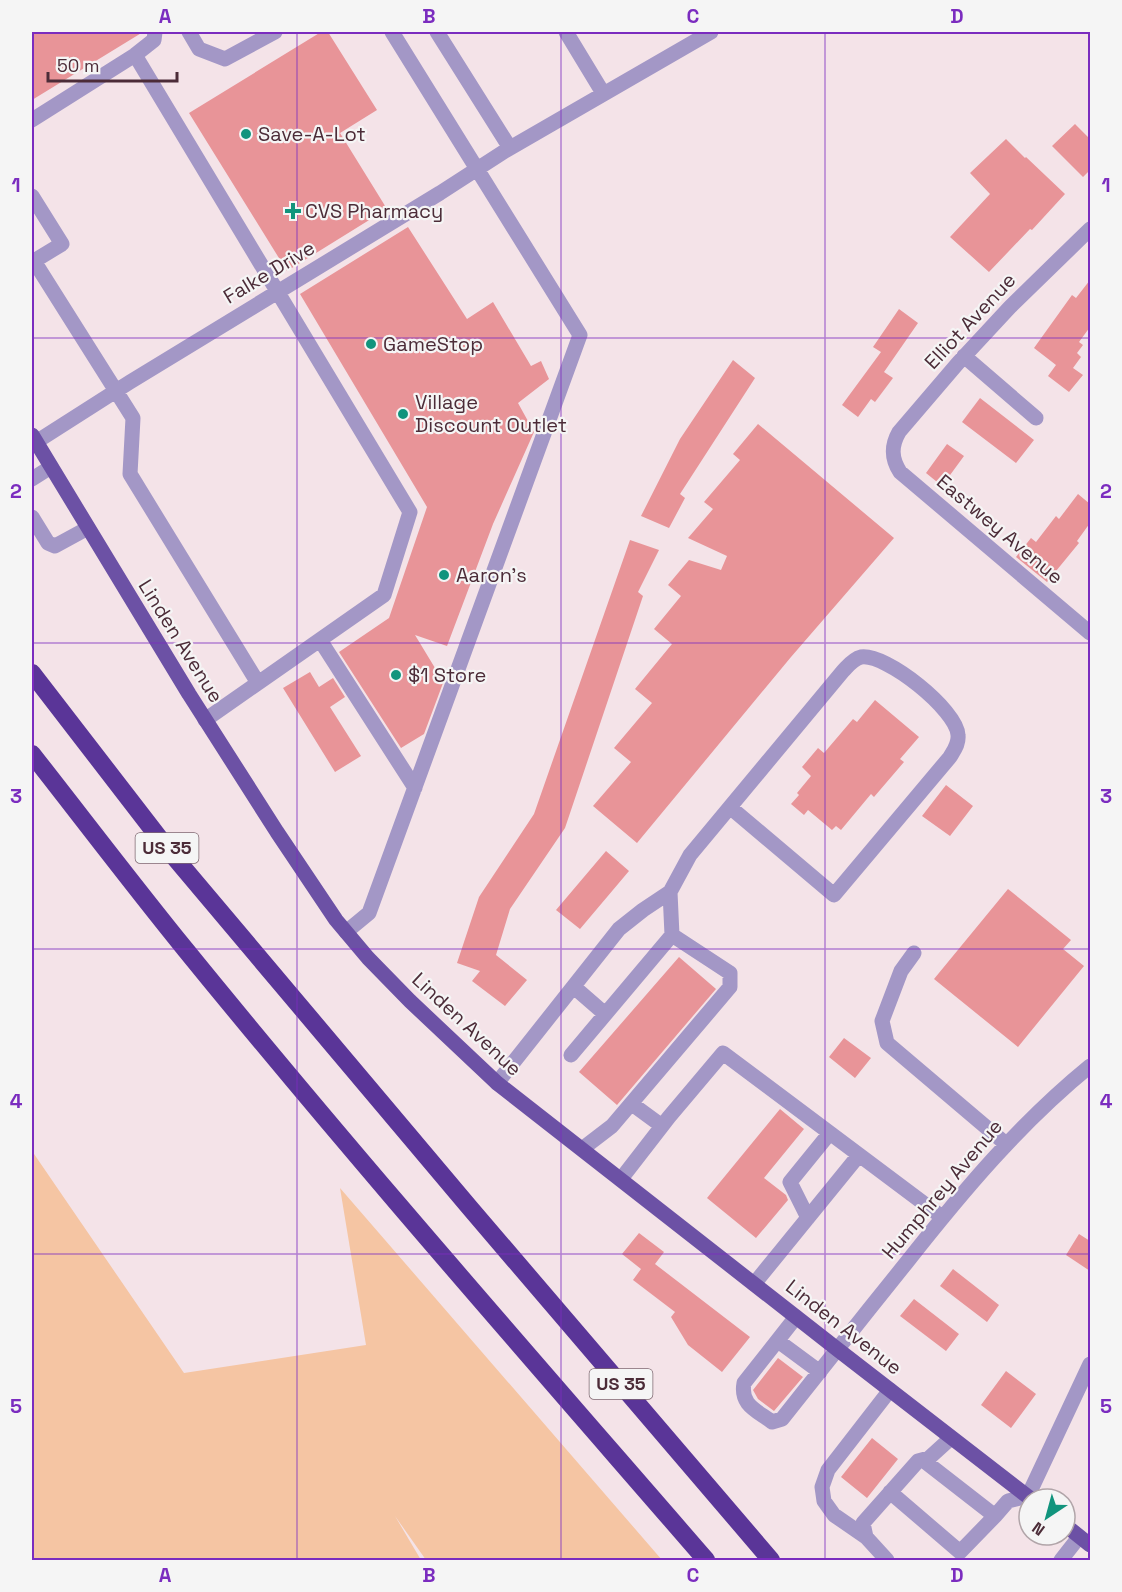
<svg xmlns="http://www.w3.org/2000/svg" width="1122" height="1592" viewBox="0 0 1122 1592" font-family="'Space Grotesk',sans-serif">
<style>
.green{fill:#f5c5a3}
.building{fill:#e89498}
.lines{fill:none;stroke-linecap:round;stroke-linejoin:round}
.minor{stroke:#a397c6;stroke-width:15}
.major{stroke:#6c51a5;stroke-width:15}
.highway{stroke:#5a3598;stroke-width:18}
.grid{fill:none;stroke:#7b2cbf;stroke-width:1.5;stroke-opacity:0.55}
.poi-dot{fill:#11947d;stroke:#f5f5f5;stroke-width:2}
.labels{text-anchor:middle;stroke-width:4.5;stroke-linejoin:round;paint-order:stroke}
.shield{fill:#f5f5f5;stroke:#7f6871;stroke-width:1.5}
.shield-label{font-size:18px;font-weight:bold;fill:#4c2c38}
.poi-label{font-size:20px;fill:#4c2c38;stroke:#f5f5f5;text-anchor:start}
.street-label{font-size:20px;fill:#4c2c38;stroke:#f5f5f5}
.neatline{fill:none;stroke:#7b2cbf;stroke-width:2}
.grid-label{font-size:20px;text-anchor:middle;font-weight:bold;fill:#7b2cbf}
</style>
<rect width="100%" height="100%" fill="#f4e3e8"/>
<path class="green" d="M32,1151L184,1373L366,1345L340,1188L662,1560H426L395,1516L421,1560H32Z"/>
<path class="building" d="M32,32H143L32,100Z
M321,32H328L377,110L340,133L387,209L287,271L189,113Z
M1075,124L1090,139V170L1083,177L1052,146Z
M1006,139L1025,158L1026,157L1065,194L1032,230L1030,229L989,272L950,237L990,194L970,173Z
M408,227L467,319L493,302L531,366L541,361L549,379L518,403L534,432L493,524L447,646L415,635L435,668L446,675L424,734L401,748L339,652L389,618L427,507L300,294Z
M1090,280V327L1079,342L1083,345L1077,353L1081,357L1073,368L1083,375L1069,392L1048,376L1056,365L1034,348L1072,295L1076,298Z
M899,309L918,323L884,372L893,378L875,402L871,399L858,417L842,405L881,352L873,347Z
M733,360L755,378L680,494L685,498L669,528L641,516L680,439Z
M980,398L1034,440L1016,463L962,422Z
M758,424L894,538L791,657L637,843L593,806L631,762L614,748L652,703L635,689L672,644L654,629L681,596L668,585L689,560L721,570L727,556L688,538L713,509L704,502L740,460L733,454Z
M947,444L964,456L942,486L926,473Z
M1078,494L1090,504V523L1077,541L1079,543L1047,582L1016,557L1031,538L1036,542L1056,516L1059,519Z
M630,540L659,550L638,592L643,596L565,828L510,909L496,955L527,980L505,1006L472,981L480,971L457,963L479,897L534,814Z
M310,672L319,687L333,678L345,697L330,707L361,756L335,772L283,688Z
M875,700L919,737L900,759L904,762L874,797L871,794L841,830L836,826L832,830L808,810L804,815L791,804L799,795L797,793L811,776L802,767L818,748L824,753L853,719L857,722Z
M946,785L973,806L950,836L922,816Z
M606,851L629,871L580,929L556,910Z
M1008,889L1071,940L1063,949L1084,966L1018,1047L934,979Z
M679,957L716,989L617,1105L579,1072Z
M844,1038L871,1058L855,1078L829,1057Z
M780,1109L804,1129L764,1178L786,1195L788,1200L756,1238L707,1198Z
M639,1233L664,1252L655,1264L750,1337L722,1372L688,1345L671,1317L675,1312L633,1280L641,1269L622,1254Z
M1079,1234L1090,1241V1271L1066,1255Z
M953,1269L999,1305L987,1322L940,1286Z
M914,1299L959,1334L946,1351L900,1316Z
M778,1358L803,1377L774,1411L758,1399L753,1390Z
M1006,1371L1036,1394L1011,1428L981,1405Z
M872,1438L898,1459L867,1498L841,1477Z"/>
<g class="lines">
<path class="minor" d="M189,32L199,49L225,59L275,32
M437,32L510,148
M566,32L603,93
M135,55L410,512L384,595L205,720
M32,120L135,55L154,40L155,32
M32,196L62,244L34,261L133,418L130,474L258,683
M1090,229L1010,307L958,363L899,432C891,446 891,458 900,472L1090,633
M964,356L1036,418
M36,442L130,382L440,193L505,151L711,32
M32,479L51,467
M32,517L48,543L55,546L88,528
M320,640L415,788
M346,932L369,913L580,335L392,32
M914,953L901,971L882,1021L887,1043L1006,1144
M574,987L605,1014
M571,1055L672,935
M497,1083L619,929L643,910L670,892
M632,1104L662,1126
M582,1149L612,1126L730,987V973L672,935L670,892L690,855L843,671C848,666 853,659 861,657C886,653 957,710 958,735C959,744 954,750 950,757L834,895L731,808
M621,1179L669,1117L723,1053L942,1217
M808,1218L790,1182L829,1134
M754,1284L859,1155
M796,1317L744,1383C740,1405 756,1410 772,1422L782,1419C824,1366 865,1314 907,1262C963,1191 1020,1123 1090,1066
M778,1341L820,1372
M923,1460L995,1516L1008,1501L1028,1496L1090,1364
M890,1492L960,1552L995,1516
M866,1537L834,1515L824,1501L822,1487L828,1470L890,1390
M887,1560L866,1537L863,1523L918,1461L929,1458L951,1438
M1061,1560L1079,1537"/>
<path class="major" d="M32,435L189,694L277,832L336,920L368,958L410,1001L497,1083L837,1349L1031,1499
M1065,1525L1090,1545"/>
<path class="highway" d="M32,673L170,852L470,1208L771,1560
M32,754C83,819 133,885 185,949C354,1157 531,1358 706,1560"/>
</g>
<path class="grid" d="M297,32V1560M561,32V1560M825,32V1560M32,338H1090M32,643H1090M32,949H1090M32,1254H1090"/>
<g class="poi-dot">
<circle cx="246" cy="134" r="6"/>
<path d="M290 202h6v6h6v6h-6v6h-6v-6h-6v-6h6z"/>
<circle cx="371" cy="344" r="6"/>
<circle cx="403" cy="414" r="6"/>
<circle cx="444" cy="575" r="6"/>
<circle cx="396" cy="675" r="6"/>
</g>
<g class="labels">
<g class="shield">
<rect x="135.5" y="833" width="63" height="30" rx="4.5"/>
<rect x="589.5" y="1369" width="63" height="30" rx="4.5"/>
</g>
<g class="shield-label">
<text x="167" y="854">US 35</text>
<text x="621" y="1390">US 35</text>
</g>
<g class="poi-label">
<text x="258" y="141">Save-A-Lot</text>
<text x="305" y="218">CVS Pharmacy</text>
<text x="383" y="351">GameStop</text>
<text x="415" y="409">Village<tspan x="415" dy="23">Discount Outlet</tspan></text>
<text x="456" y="582">Aaron's</text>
<text x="408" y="682">$1 Store</text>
</g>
<g class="street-label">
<text transform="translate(269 272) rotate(-31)" y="7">Falke Drive</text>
<text transform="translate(970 321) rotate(-47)" y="7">Elliot Avenue</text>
<text transform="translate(1000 529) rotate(40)" y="7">Eastwey Avenue</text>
<text transform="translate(181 641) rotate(58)" y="7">Linden Avenue</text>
<text transform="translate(467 1024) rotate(43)" y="7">Linden Avenue</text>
<text transform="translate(942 1189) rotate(-50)" y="7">Humphrey Avenue</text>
<text transform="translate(844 1327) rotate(38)" y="7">Linden Avenue</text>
</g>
</g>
<rect width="1122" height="1592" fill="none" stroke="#f5f5f5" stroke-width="66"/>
<g transform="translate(1047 1517) rotate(216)"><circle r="28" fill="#f5f5f5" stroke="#b1a5a9" stroke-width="1.5"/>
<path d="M0-4.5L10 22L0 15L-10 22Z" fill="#11947d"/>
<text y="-9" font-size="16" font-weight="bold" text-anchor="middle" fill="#4c2c38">N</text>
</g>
<path d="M48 72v9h129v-9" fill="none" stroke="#4c2c38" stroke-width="3"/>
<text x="57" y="72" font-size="18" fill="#4c2c38" stroke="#f5f5f5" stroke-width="4.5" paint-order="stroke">50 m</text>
<rect x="33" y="33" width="1056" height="1526" class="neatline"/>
<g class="grid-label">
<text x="165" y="23">A</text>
<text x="429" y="23">B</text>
<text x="693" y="23">C</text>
<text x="957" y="23">D</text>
<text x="16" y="192">1</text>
<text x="1106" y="192">1</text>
<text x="16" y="498">2</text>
<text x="1106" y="498">2</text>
<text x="16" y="803">3</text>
<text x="1106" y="803">3</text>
<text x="16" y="1108">4</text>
<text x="1106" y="1108">4</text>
<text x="16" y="1413">5</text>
<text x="1106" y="1413">5</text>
<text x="165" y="1582">A</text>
<text x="429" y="1582">B</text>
<text x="693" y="1582">C</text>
<text x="957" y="1582">D</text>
</g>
</svg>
